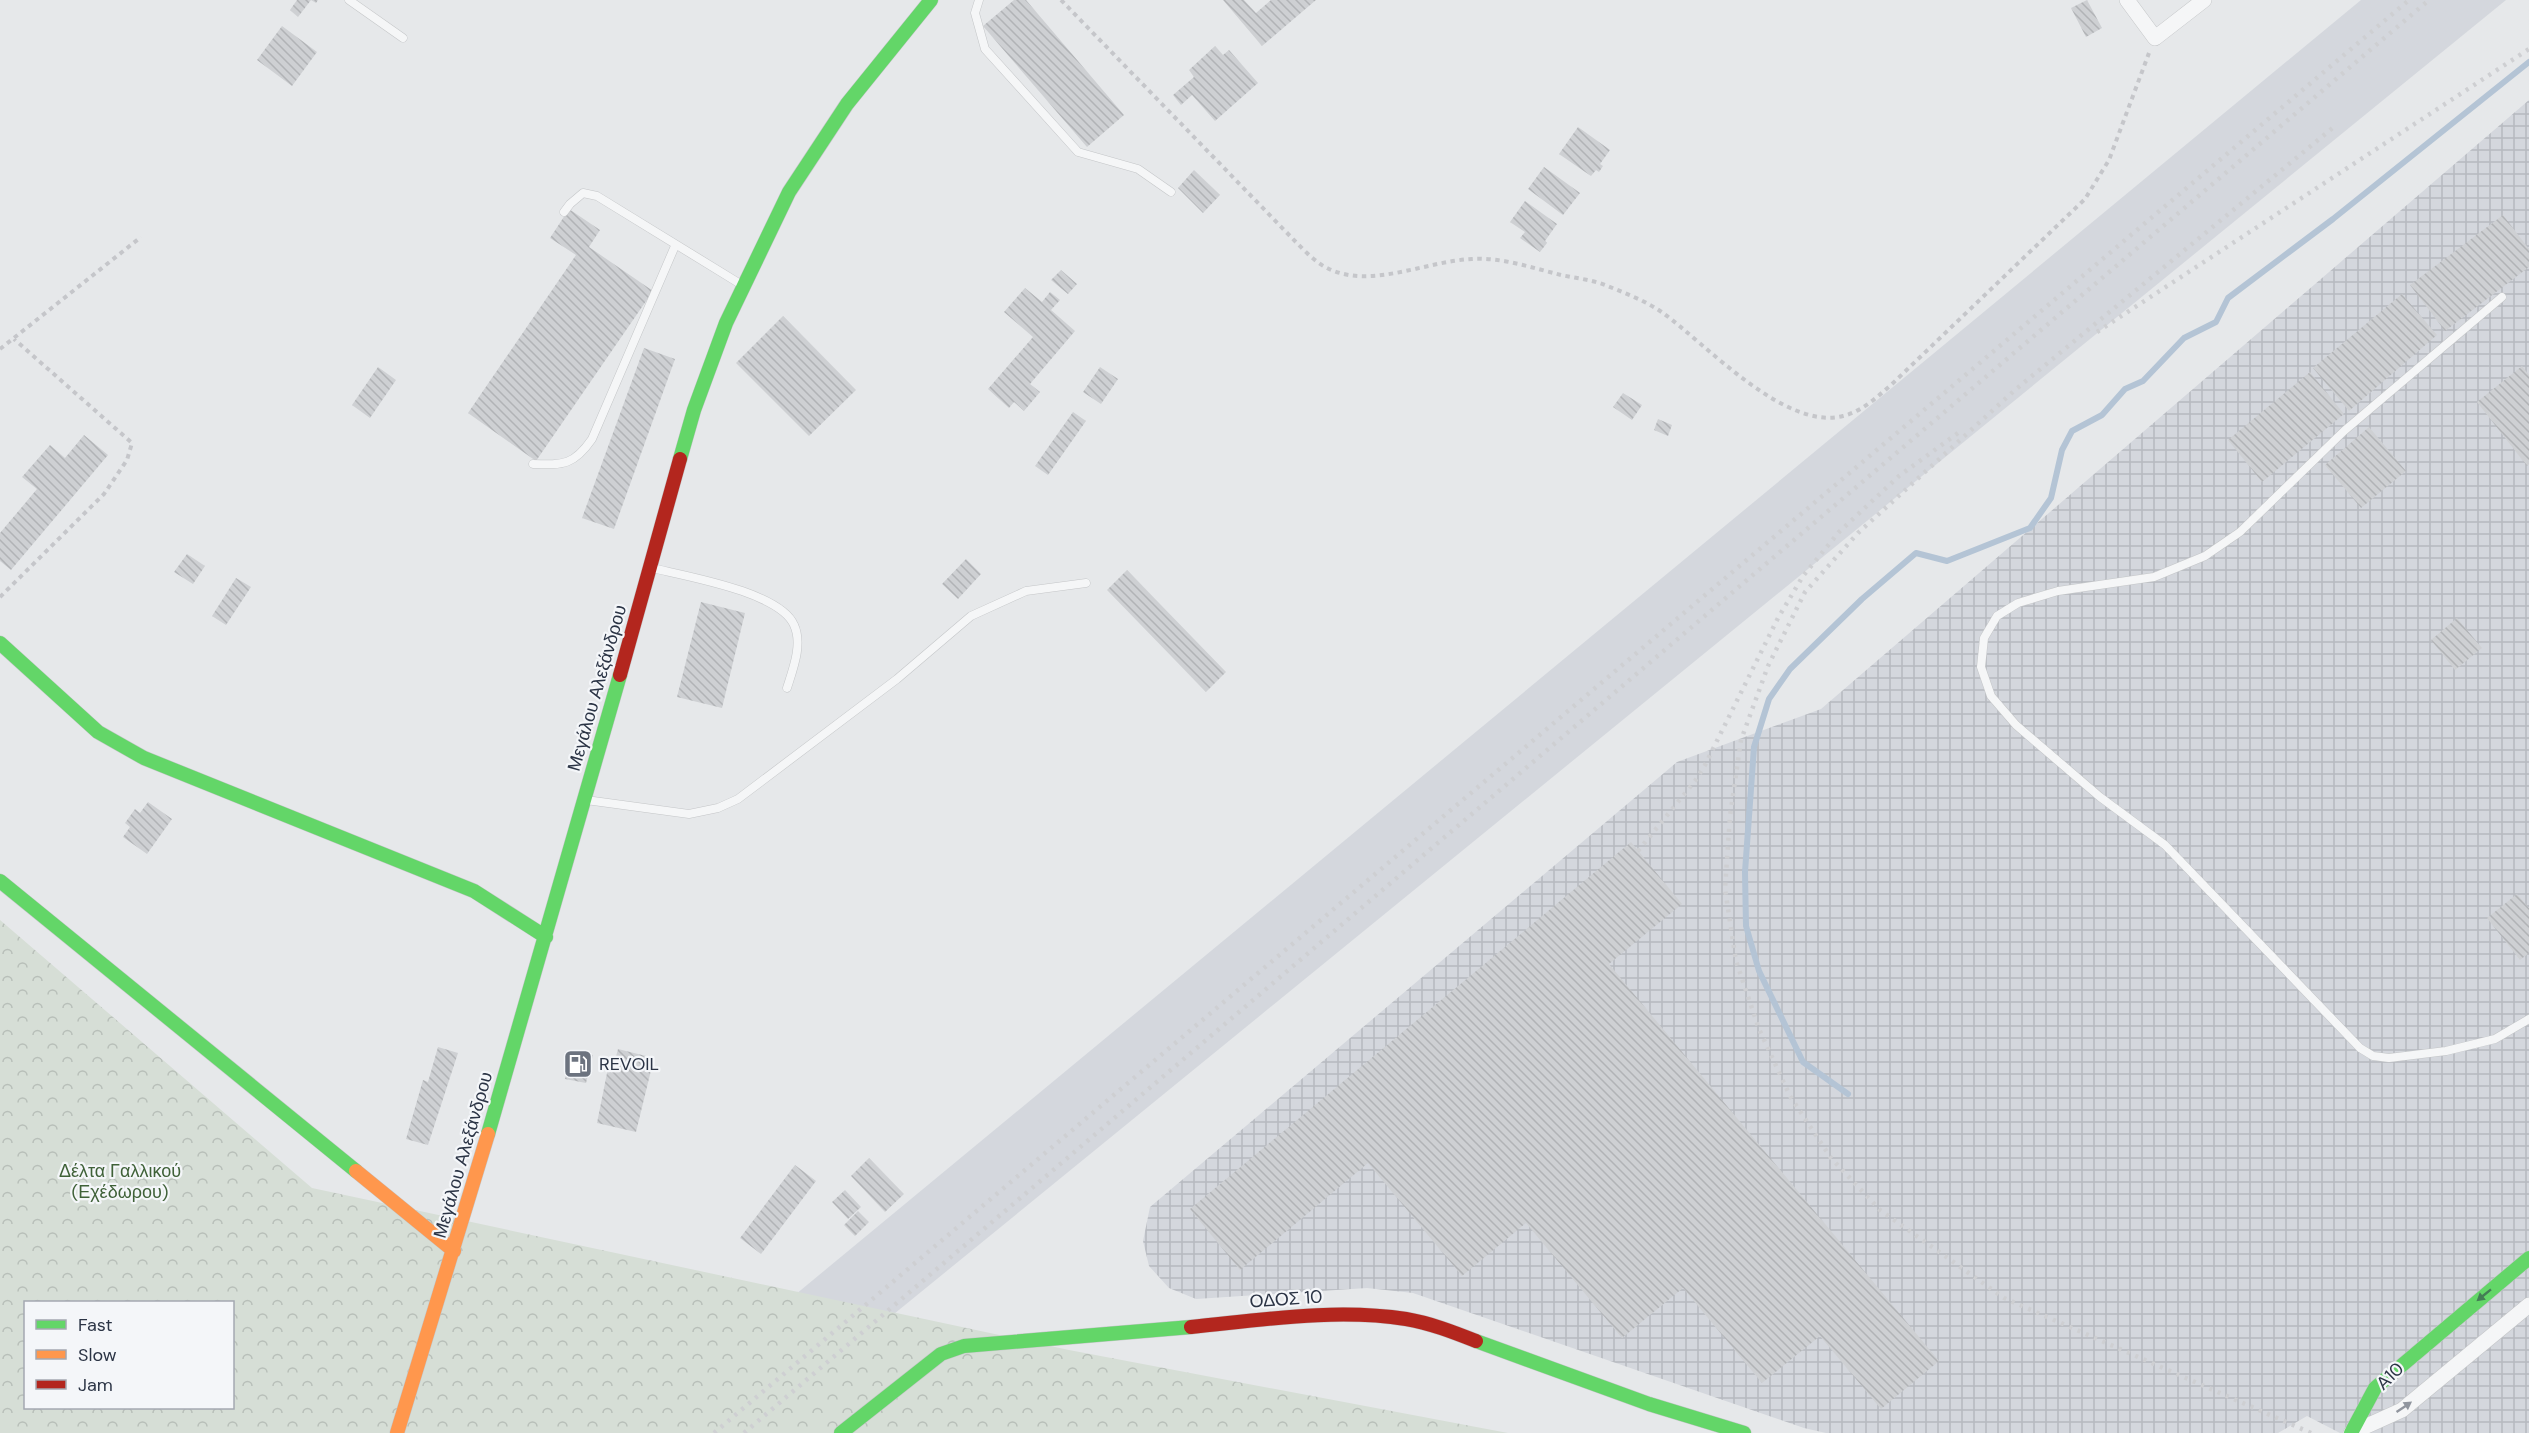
<svg xmlns="http://www.w3.org/2000/svg" width="2529" height="1433" viewBox="0 0 2529 1433" font-family="'DM Sans',sans-serif">
<style>
.built{fill:#d4d7dd}
.industrial{fill:url(#industrial-grid)}
.forest{fill:url(#forest-crowns);fill-rule:evenodd}
.lines{fill:none;stroke-linecap:round;stroke-linejoin:round}
.stream{stroke:#b4c4d5;stroke-width:6}
.building{fill:url(#building-back-hatch)}
.lane-casing{stroke:#c4c6c8;stroke-width:9}
.street-casing{stroke:#c4c6c8;stroke-width:16}
.fast-casing{stroke:#c4c6c8;stroke-width:15}
.slow-casing{stroke:#c4c6c8;stroke-width:15}
.jam-casing{stroke:#c4c6c8;stroke-width:15}
.path{stroke:#c5c6ca;stroke-width:4;stroke-dasharray:4.5 4.5;stroke-linecap:butt}
.lane{stroke:#f5f6f7;stroke-width:8}
.street{stroke:#f5f6f7;stroke-width:15}
.fast{stroke:#63d668;stroke-width:14}
.slow{stroke:#ff974d;stroke-width:14}
.jam{stroke:#b3261e;stroke-width:14}
.rail{stroke:#cecfd2;stroke-width:4.5;stroke-dasharray:3 6;stroke-linecap:butt}
.oneway{fill:#447d55}
.oneway2{fill:#90959e}
.labels{text-anchor:middle;stroke-width:4.5;stroke-linejoin:round;paint-order:stroke}
.street-label{font-size:18px;fill:#2b3445;stroke:#f4f6f9}
.poi-label{font-size:18px;fill:#2b3445;stroke:#f4f6f9;text-anchor:start}
.park-label{font-size:18px;fill:#3f6138;stroke:#f4f6f9}
</style>
<defs>
<pattern id="industrial-grid" width="8" height="8" patternUnits="userSpaceOnUse" patternTransform="scale(1.5)"><rect width="8" height="8" fill="#d4d7dd"/><path d="M0 4h8M4 0v8" fill="none" stroke="#b6b9bf"/></pattern>
<pattern id="forest-crowns" width="20" height="18" patternUnits="userSpaceOnUse" patternTransform="scale(1.5)"><rect width="20" height="18" fill="#d6ded6"/><path d="M2 6a3 3 0 1 1 6 0M12 15a3 3 0 1 1 6 0" fill="none" stroke="#b8bfb9"/></pattern>
<pattern id="building-back-hatch" width="6" height="6" patternUnits="userSpaceOnUse" patternTransform="scale(1.5)"><rect width="6" height="6" fill="#ced0d3"/><path d="M-1 5l2 2M0 0l6 6M5-1l2 2" fill="none" stroke="#b1b3b6"/></pattern>
</defs>
<rect width="100%" height="100%" fill="#e6e8ea"/>
<path class="built" d="M2361,0H2506L748,1433H628Z"/>
<path class="industrial" d="M2529,100V1433H2340L2307,1416L2278,1433H1826L1804,1428L1413,1293L1367,1288L1196,1299L1169,1288L1149,1266L1143,1241L1150,1207L1677,762L1821,709Z"/>
<path class="forest" d="M0,920L312,1188L1069,1350L1508,1433H0ZM26,1302H232V1408H26Z"/>
<g class="lines">
<path class="stream" d="M1848,1094L1803,1062L1759,971L1746,926L1745,872L1754,747L1769,699L1790,669L1862,599L1916,553L1947,561L2030,528L2051,498L2062,450L2072,431L2102,415L2125,389L2143,381L2184,338L2216,322L2228,298L2333,219L2529,62"/>
</g>
<path class="building" d="M297,0H318L316,3L311,0L298,17L290,10Z
M1014,0H1026L1124,115L1087,147L983,26Z
M1223,0H1244L1256,13L1271,0H1316L1262,46Z
M2087,0L2102,28L2086,37L2071,8Z
M282,26L317,52L292,86L257,60Z
M1215,46L1223,55L1229,50L1258,83L1215,121L1192,95L1181,105L1173,95L1194,77L1189,70Z
M1578,127L1610,150L1600,164L1603,166L1599,172L1596,170L1591,176L1559,154Z
M1544,167L1580,193L1563,215L1528,189Z
M1194,170L1220,195L1203,213L1178,188Z
M1525,201L1557,224L1545,241L1547,243L1540,252L1520,238L1525,232L1510,222Z
M569,209L600,230L589,247L653,291L536,461L468,413L576,255L550,238Z
M2503,215L2529,249V267L2445,331L2410,285Z
M1061,270L1077,284L1068,294L1051,280Z
M1025,288L1042,302L1050,292L1060,300L1051,310L1075,331L1030,384L1040,392L1024,411L1014,402L1009,408L988,389L1033,337L1004,312Z
M2402,294L2437,335L2349,411L2313,368Z
M783,316L856,390L809,436L736,363Z
M644,348L675,359L614,529L582,518Z
M2522,366L2529,375V464L2527,466L2477,402Z
M378,367L396,380L370,418L352,405Z
M1100,367L1118,379L1101,404L1083,392Z
M2310,372L2344,414L2262,482L2228,440Z
M1623,393L1642,405L1632,420L1613,407Z
M1073,412L1086,421L1048,475L1035,466Z
M1658,419L1672,425L1668,436L1654,430Z
M2369,427L2406,471L2361,508L2325,465Z
M84,435L108,455L11,570L0,561V533L37,489L22,477L50,445L65,458Z
M187,554L205,566L193,584L174,572Z
M966,559L981,574L958,599L942,584Z
M1127,570L1226,672L1206,692L1107,590Z
M236,578L251,587L226,625L212,616Z
M701,602L745,613L722,708L677,697Z
M2457,618L2482,648L2455,670L2431,640Z
M148,802L172,819L147,854L123,837L130,827L125,823L135,809L140,813Z
M1631,842L1682,904L1609,964L1939,1361L1881,1409L1820,1336L1762,1383L1683,1288L1622,1338L1526,1223L1462,1276L1368,1163L1240,1270L1190,1209Z
M2517,894L2529,908V953L2520,960L2487,918Z
M438,1047L458,1053L428,1145L406,1139L423,1080L428,1082Z
M618,1049L654,1058L636,1132L597,1123L609,1063L614,1064Z
M572,1050L593,1055L586,1083L565,1079Z
M869,1158L904,1194L885,1212L851,1176Z
M795,1165L816,1181L761,1254L740,1238Z
M845,1190L861,1207L848,1219L832,1202Z
M858,1211L869,1222L855,1236L844,1225Z"/>
<g class="lines">
<g class="lane-casing">
<path id="lane" d="M349,0L403,38
M979,0L975,13L985,49L1078,152L1138,169L1171,192
M564,212L570,204L583,193L597,196L742,285
M2502,297L2344,431L2240,532L2205,556L2154,577L2058,591L2018,603L1997,616L1984,638L1981,667L1991,696L2016,725L2100,797L2165,845L2360,1048L2373,1056L2389,1058L2446,1051L2495,1039L2529,1019
M533,464C564,465 574,465 592,439L675,246
M652,568C685,576 780,592 794,625C803,644 793,669 787,688
M586,800L689,814L718,808L738,799L897,679L971,616L1026,591L1086,583"/>
</g>
<g class="street-casing">
<path id="street" d="M2127,0L2155,38L2204,0
M2351,1433L2402,1410L2529,1305"/>
</g>
<g class="fast-casing">
<path id="fast" d="M680,459L694,410L726,323L789,192L847,104L931,0
M0,643L98,732L144,758L474,891L546,937
M0,881L356,1171
M488,1134L620,675
M1476,1341L1649,1404L1744,1433
M841,1433L941,1354L964,1346L1191,1327
M2351,1433L2375,1388L2529,1258"/>
</g>
<g class="slow-casing">
<path id="slow" d="M356,1171L454,1251
M397,1433L488,1134"/>
</g>
<g class="jam-casing">
<path id="jam" d="M620,675L680,459
M1191,1327C1262,1320 1335,1308 1406,1319C1430,1323 1453,1332 1476,1341"/>
</g>
<path class="path" d="M1061,0L1291,237C1302,248 1314,262 1329,269C1372,289 1426,261 1472,259C1501,257 1533,268 1561,275C1576,278 1592,280 1605,285C1625,293 1646,301 1663,313C1707,345 1785,431 1843,416C1863,411 1877,397 1892,384L2085,199L2109,160L2149,53
M0,349L141,237
M0,597L104,494L127,460L132,443L14,339"/>
<use href="#lane" class="lane"/>
<use href="#street" class="street"/>
<use href="#fast" class="fast"/>
<use href="#slow" class="slow"/>
<use href="#jam" class="jam"/>
<path class="rail" d="M2097,332L2529,49
M1638,851L1695,781L1705,765L1778,618L1803,576L1839,532L1899,476L1958,433
M714,1433L2409,0
M744,1433L2429,0
M2311,1433L2004,1298L1880,1210L1831,1158L1790,1096L1759,1029L1736,961L1725,889L1730,816L1741,740L1768,666L1805,592L1858,533L2015,390L2335,126"/>
</g>
<defs><path id="oneway-solid" d="M-6-.8H1V-3.2L6.5 0L1 3.2V.8H-6Z" transform="scale(1.5)"/></defs>
<use class="oneway" href="#oneway-solid" transform="translate(2484 1295) rotate(141)"/>
<use class="oneway2" href="#oneway-solid" transform="translate(2404 1407) rotate(-34)"/>
<defs>
<g id="fuel-square" transform="scale(1.5)"><rect x="-9" y="-9" width="18" height="18" rx="4" fill="#6c737f" stroke="#f4f6f9"/><path d="M-5.5-6h7V0h2V4h1.3V-2.5L3-4.5l.8-.8L6-3V5H2.5V1h-1V6h-7ZM-4.2-4.7v3.2H.2V-4.7Z" fill="#fff"/></g>
</defs>
<g fill-rule="evenodd">
<use href="#fuel-square" x="578" y="1064"/>
</g>
<g class="labels">
<g class="street-label">
<text transform="translate(597 688) rotate(-74)" y="6">Μεγάλου Αλεξάνδρου</text>
<text transform="translate(463 1155) rotate(-74)" y="6">Μεγάλου Αλεξάνδρου</text>
<text transform="translate(1286 1299) rotate(-4)" y="6">ΟΔΟΣ 10</text>
<text transform="translate(2390 1376) rotate(-44)" y="6">Α10</text>
</g>
<g class="poi-label">
<text x="599" y="1070">REVOIL</text>
</g>
<g class="park-label">
<text x="120" y="1177">Δέλτα Γαλλικού<tspan x="120" dy="21">(Εχέδωρου)</tspan></text>
</g>
</g>
<rect x="24" y="1301" width="210" height="108" fill="#f4f6f9" stroke="#a4a8b1" stroke-width="1.5"/>
<rect x="36" y="1320" width="30" height="9" fill="#63d668" stroke="#a4a8b1" stroke-width="1.5"/>
<text x="78" y="1331" font-size="18" fill="#2b3445">Fast</text>
<rect x="36" y="1350" width="30" height="9" fill="#ff974d" stroke="#a4a8b1" stroke-width="1.5"/>
<text x="78" y="1361" font-size="18" fill="#2b3445">Slow</text>
<rect x="36" y="1380" width="30" height="9" fill="#b3261e" stroke="#a4a8b1" stroke-width="1.5"/>
<text x="78" y="1391" font-size="18" fill="#2b3445">Jam</text>
</svg>
